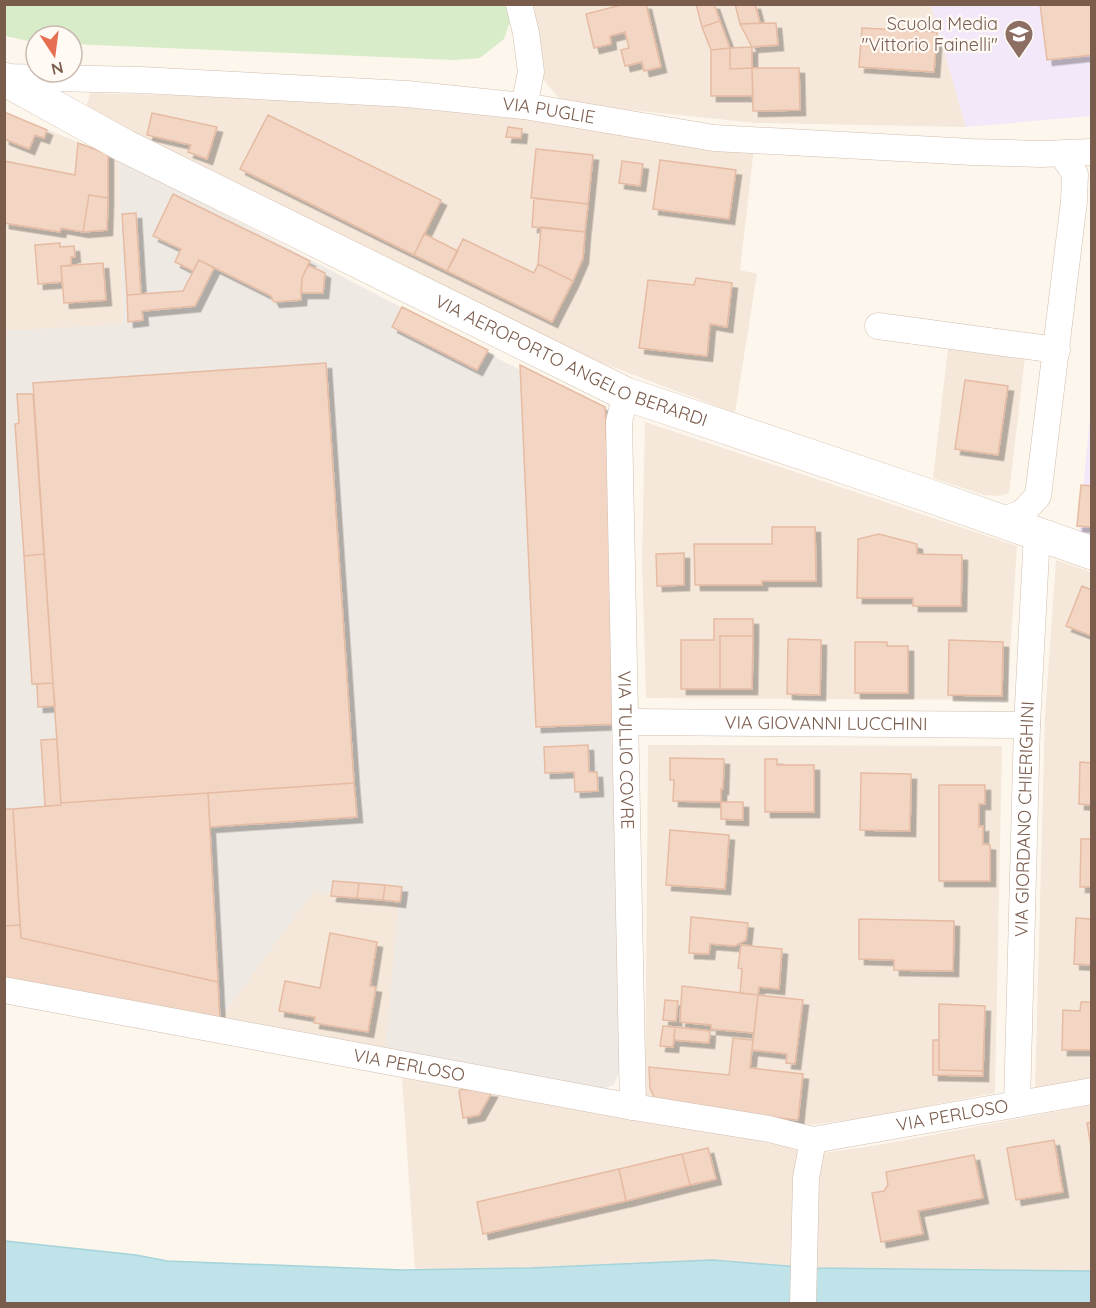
<svg xmlns="http://www.w3.org/2000/svg" width="1096" height="1308" viewBox="0 0 1096 1308" font-family="Quicksand,sans-serif">
<style>
.residential{fill:#f5e8da}
.industrial{fill:#efe9e4}
.education{fill:#f3e8fa}
.green{fill:#d8ecc9}
.water{fill:#bfe3e8;stroke:#a5d3da;stroke-width:1.5}
.building{fill:#f3d5c3;stroke:#e6bba3;stroke-width:1.5;filter:url(#shadow)}
.lines{fill:none;stroke-linecap:round;stroke-linejoin:round}
.street-casing{stroke:#d1beb0;stroke-width:27}
.secondary-casing{stroke:#d6c0b0;stroke-width:34}
.street{stroke:#fff;stroke-width:26}
.secondary{stroke:#fff;stroke-width:33}
.labels{text-anchor:middle;stroke-width:4.5;stroke-linejoin:round;paint-order:stroke}
.education-label{font-size:18px;fill:#785e54;stroke:#fffaf3;text-anchor:end}
.street-label{font-size:18px;fill:#7a5c4d;stroke:#fffaf3}
</style>
<defs>
<filter id="shadow"><feDropShadow dx="5.5" dy="5.5" stdDeviation="0" flood-color="#0004"/></filter>
</defs>
<rect width="100%" height="100%" fill="#fdf6ec"/>
<path class="residential" d="M521,5H931L966,127L756,123L563,103L541,77Z
M90,93L435,102L754,148L740,270L757,274L735,413L597,361L85,113Z
M5,112L119,159L123,325L5,331Z
M950,331L1027,340L1009,493L1000,496L984,495L933,478Z
M645,422L1017,546L1007,700L646,698L642,561Z
M1056,560L1091,572L1092,1082L1035,1091L1045,716Z
M648,745L1002,746L995,1093L864,1118L810,1125L645,1100Z
M313,892L400,901L385,1052L217,1023Z
M402,1078L633,1112L788,1147L808,1155L873,1146L1091,1105V1271L812,1268L415,1270Z"/>
<path class="industrial" d="M119,159L600,412L623,1063L614,1085L591,1092L385,1052L399,901L313,892L217,1023L5,977V331L123,324Z"/>
<path class="education" d="M931,5H1091V116L966,127Z
M1091,406V537L1079,532Z"/>
<path class="green" d="M5,4H505L510,22L504,39L480,58L454,60L72,44V36H36V42H33L5,36Z"/>
<path class="water" d="M5,1241L136,1255L167,1261L402,1270L531,1268L712,1260L812,1268L1092,1271L1091,1304H5Z"/>
<path class="building" d="M625,4H646L661,67L644,71L642,62L625,66L621,50L629,48L625,32L610,36L611,44L594,48L586,14Z
M696,4H714L720,21L702,27Z
M735,4H755L760,23L740,24Z
M1040,4H1092V55L1047,60Z
M720,21L730,48L711,50L702,27Z
M776,23L778,45L752,47L740,24Z
M862,28L937,32L934,72L859,67Z
M752,47V68L730,69V48Z
M730,48V69L752,68L753,96H711V50Z
M752,68H799L800,110L753,111Z
M4,112L47,130L44,138L35,135L29,149L4,139Z
M152,113L217,127L207,159L188,152L191,145L147,135Z
M268,115L441,200L414,255L240,169Z
M508,127L522,129L521,138L506,137Z
M78,143L108,154V198L89,195L83,232L61,228L60,232L4,223V161L75,175Z
M536,149L593,155L588,204L531,198Z
M660,160L736,170L729,219L653,209Z
M622,161L643,164L640,186L619,183Z
M173,194L310,261L302,278L301,300L274,302L271,296L199,260L193,271L175,262L181,249L153,236Z
M89,195L108,198L107,230L83,232Z
M534,198L588,204L585,232L532,227Z
M136,213L141,294L127,295L122,214Z
M541,227L585,232L583,258L573,281L538,264Z
M424,234L458,251L447,271L414,255Z
M463,239L534,273L538,264L573,281L552,322L447,271Z
M60,243V247L74,246L75,257H71V266H61L62,282L38,284L35,245Z
M199,260L214,268L195,306L142,311L143,320L128,322L127,295L183,291Z
M103,263L106,300L64,303L61,266Z
M308,265L325,273L323,293H301L302,278Z
M696,278L732,283L727,327L710,324L707,356L639,348L648,280L694,285Z
M402,307L488,350L477,370L392,327Z
M326,363L354,783L61,803L33,383Z
M520,365L605,407L619,724L536,727Z
M965,380L1008,386L998,455L955,449Z
M17,394H33L44,554L24,556L15,424L19,423Z
M1081,485L1092,486V527L1077,526Z
M772,527H815L816,581H762V585H695L694,544H772Z
M879,534L917,544V554L962,555L961,606H913V598H857L858,539Z
M684,553V585L657,586L656,554Z
M44,554L53,683L32,684L24,556Z
M1082,586L1092,590V636L1066,626Z
M714,619H753V636H720V689H681V640H714Z
M720,636H753L752,689H720Z
M788,639L821,640L820,695L787,694Z
M949,640L1003,642L1002,696L948,695Z
M855,642H887V646H908V693H855Z
M53,683L55,706L38,707L37,684Z
M57,739L61,805L45,806L41,740Z
M588,745L589,772H597L598,791L575,792L574,772L545,773L544,747Z
M670,758L724,759L723,789H721V802L673,801L674,780H670Z
M765,759H777V765H814V812H765Z
M1080,762L1092,763V805L1079,804Z
M861,773L911,774L910,831L860,830Z
M354,783L357,817L210,827L208,793Z
M939,785H985V804H979V827L983,826V844L990,845V881H939Z
M208,793L218,982L21,938L13,809L61,805V803Z
M721,802H743V820L721,819Z
M4,809H13L20,925L4,926Z
M670,830L729,835L725,889L666,885Z
M1081,839H1092V887H1080Z
M333,881L359,883L357,898L331,896Z
M359,883L385,885L383,900L357,898Z
M385,885L402,887L400,902L383,900Z
M691,917L748,923L746,940L735,946L710,944L709,954L689,953Z
M1076,918L1092,919V965L1074,964Z
M859,919L954,921L953,971L894,970V960L859,959Z
M20,925L21,938L218,982L220,1023L4,977V926Z
M330,933L377,942L370,986L376,987L368,1032L314,1023L315,1017L279,1011L285,981L320,988Z
M741,945L782,949L779,989L759,987L758,995L740,993L742,969L738,968Z
M682,986L758,995L754,1033L711,1029V1025L680,1022Z
M758,995L803,1000L795,1064L786,1063L787,1054L752,1050Z
M665,1000L678,1001L676,1021L663,1020Z
M1081,1002H1092V1050H1062L1063,1010L1080,1011Z
M939,1004L985,1006L983,1071L939,1070Z
M663,1026L675,1027L673,1047L660,1046Z
M675,1027L710,1031L709,1043L674,1040Z
M733,1038L753,1040L750,1068L803,1074L798,1120L727,1112L659,1101L654,1097L650,1088L649,1067L729,1075Z
M933,1040H939V1070L983,1071V1076L933,1075Z
M462,1089L492,1092L479,1115L463,1118L459,1091Z
M1092,1122V1152L1087,1123Z
M1054,1140L1063,1192L1016,1200L1007,1148Z
M708,1148L716,1179L690,1185L682,1154Z
M682,1154L690,1185L626,1201L619,1169Z
M974,1155L983,1198L918,1211L923,1234L881,1242L872,1193L884,1191L888,1185L886,1172Z
M619,1169L626,1201L483,1234L477,1202Z"/>
<g class="lines">
<g class="street-casing">
<g id="street">
<path d="M519,4L526,33L531,72L524,106"/>
<path id="s1" d="M4,77L141,80L407,94L524,106L714,138L972,152L1041,154L1092,152"/>
<path d="M878,326L1057,350"/>
<path id="s2" d="M626,394L619,422L633,1107"/>
<path d="M1001,521L1022,513L1038,496L1074,201L1075,174L1062,154"/>
<path id="s3" d="M625,722L1027,725"/>
<path id="s4" d="M4,990L633,1107L769,1129L813,1140"/>
<path id="s5" d="M1017,1104L1027,725L1037,533"/>
<path id="s6" d="M803,1304L806,1178L813,1140L1092,1091"/>
</g>
</g>
<g class="secondary-casing">
<g id="secondary">
<path id="s7" d="M4,79L125,146L626,394L918,492L1092,553"/>
</g>
</g>
<use href="#street" class="street"/>
<use href="#secondary" class="secondary"/>
</g>
<defs>
<g id="school-pin" transform="scale(1.5)"><path d="M0 17L-7.5 6A9.5 9.5 0 1 1 7.5 6Z" fill="#8d6e63" stroke="#fffaf3"/><path d="M0-5L7-2L0 1L-7-2ZM-4 1L0 2.5L4 1V4Q0 6-4 4Z" fill="#fff"/></g>
</defs>
<g fill-rule="evenodd">
<use href="#school-pin" x="1019" y="34"/>
</g>
<g class="labels">
<g class="education-label">
<text x="998" y="30">Scuola Media<tspan x="998" dy="21">"Vittorio Fainelli"</tspan></text>
</g>
<g class="street-label">
<text dy="6" stroke="none"><textPath href="#s1" startOffset="546">VIA PUGLIE</textPath></text>
<text dy="6" stroke="none"><textPath href="#s7" startOffset="634">VIA AEROPORTO ANGELO BERARDI</textPath></text>
<text dy="6" stroke="none"><textPath href="#s3" startOffset="201">VIA GIOVANNI LUCCHINI</textPath></text>
<text dy="6" stroke="none"><textPath href="#s2" startOffset="357">VIA TULLIO COVRE</textPath></text>
<text dy="6" stroke="none"><textPath href="#s5" startOffset="285">VIA GIORDANO CHIERIGHINI</textPath></text>
<text dy="6" stroke="none"><textPath href="#s4" startOffset="412">VIA PERLOSO</textPath></text>
<text dy="6" stroke="none"><textPath href="#s6" startOffset="306">VIA PERLOSO</textPath></text>
</g>
</g>
<rect width="1096" height="1308" fill="none" stroke="#7a5c4d" stroke-width="12"/>
<g transform="translate(54 54) rotate(167)"><circle r="28" fill="#fffaf3" stroke="#cabbb1" stroke-width="1.5"/>
<path d="M0-4.5L10 22L0 15L-10 22Z" fill="#e76f51"/>
<text y="-9" font-size="16" font-weight="bold" text-anchor="middle" fill="#7a5c4d">N</text>
</g>
</svg>
